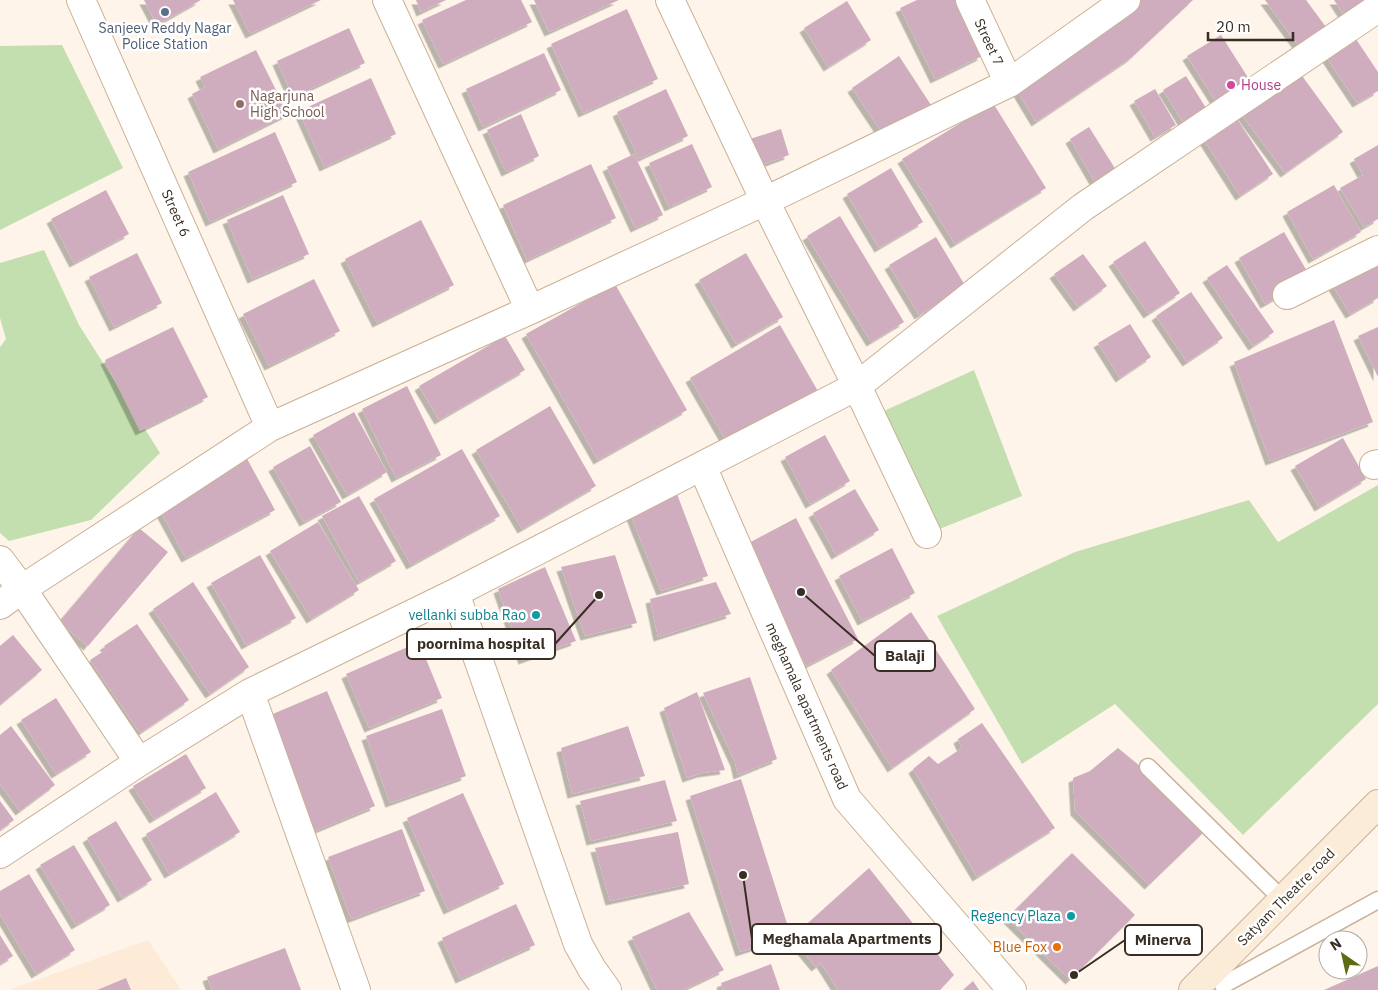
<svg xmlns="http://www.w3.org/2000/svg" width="1378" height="990" viewBox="0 0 1378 990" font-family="'IBM Plex Sans',sans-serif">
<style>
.built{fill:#fdebd7}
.green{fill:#c4dfaf}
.building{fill:#cfadbf;filter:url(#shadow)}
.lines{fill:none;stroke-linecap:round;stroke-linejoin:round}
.lane-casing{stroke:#c9b196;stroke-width:19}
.street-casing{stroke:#c9b196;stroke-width:30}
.secondary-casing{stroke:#c9b196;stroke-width:30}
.lane{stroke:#fff;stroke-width:16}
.street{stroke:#fff;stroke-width:28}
.secondary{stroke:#fbecd7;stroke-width:28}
.service-dot{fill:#5c6f8a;stroke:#fff;stroke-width:2}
.hotel-dot{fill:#d1479c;stroke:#fff;stroke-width:2}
.education-dot{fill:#8d6e63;stroke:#fff;stroke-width:2}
.culture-dot{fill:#0f9aa8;stroke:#fff;stroke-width:2}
.food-dot{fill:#e8710a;stroke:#fff;stroke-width:2}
.labels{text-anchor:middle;stroke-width:5;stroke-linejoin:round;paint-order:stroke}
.service-label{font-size:14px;fill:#4e5e75;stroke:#fff}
.street-label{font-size:14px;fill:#382e23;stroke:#fff}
.hotel-label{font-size:14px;fill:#b23c85;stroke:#fff;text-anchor:start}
.education-label{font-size:14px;fill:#785e54;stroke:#fff;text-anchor:start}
.culture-label{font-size:14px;fill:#0d838f;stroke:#fff;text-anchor:end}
.food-label{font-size:14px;fill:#c56008;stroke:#fff;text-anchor:end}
.leader{fill:none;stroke:#382e23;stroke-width:2}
.callout-dot{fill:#382e23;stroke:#fff;stroke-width:2}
.callout{fill:#fff;stroke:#382e23;stroke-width:2}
.callout-label{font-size:15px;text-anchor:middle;font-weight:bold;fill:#382e23}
</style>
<defs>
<filter id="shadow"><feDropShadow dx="-4.5" dy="4.5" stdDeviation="0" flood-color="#0004"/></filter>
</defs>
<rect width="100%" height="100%" fill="#fef4e9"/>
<path class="built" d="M148,940L181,990H9Z"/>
<path class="green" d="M62,45L123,168L0,230V46Z
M44,250L79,325L160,453L91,520L9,541L0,533V347L6,339L0,318V263Z
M974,370L1022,496L927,534L873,416Z
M1378,485V704L1243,835L1115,704L1022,764L937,616L1075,552L1249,500L1278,542Z"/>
<path class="building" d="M144,0H201L157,25Z
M233,0H321L250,34Z
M416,0H446L421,12Z
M466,0H521L532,22L443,64L422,20Z
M534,0H619L549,32Z
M917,0H955L982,56L935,79L900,8Z
M1134,0H1193L1131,58L1036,122L1012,82Z
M1265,0H1306L1326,27L1299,47Z
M1334,0H1378L1349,23Z
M847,1L871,40L828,67L804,28Z
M627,9L658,79L583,113L551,44Z
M349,28L365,63L293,97L277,61Z
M1352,33L1378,72V91L1357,103L1323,52Z
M1221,35L1254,87L1220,108L1187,56Z
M256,50L288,114L218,149L192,94L205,87L200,77Z
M544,53L561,90L483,127L466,89Z
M899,56L931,105L884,136L852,88Z
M1300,73L1343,132L1285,173L1242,115Z
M1186,76L1211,116L1188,130L1163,90Z
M371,78L396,134L324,167L299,111Z
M666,89L688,136L639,159L617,112Z
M1155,89L1176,125L1155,137L1134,101Z
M993,103L1046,188L955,244L902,159Z
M521,114L539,156L506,172L487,130Z
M1234,114L1273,174L1240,196L1201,135Z
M1089,127L1116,170L1095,182L1070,139Z
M781,129L789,155L759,166L750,139Z
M275,132L297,182L210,222L188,172Z
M692,144L712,187L669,207L649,163Z
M1378,145V219L1364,227L1340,188L1363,175L1354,159Z
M634,154L663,215L635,228L607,167Z
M591,164L616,218L527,260L503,205Z
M891,168L923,222L879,248L847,194Z
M1334,185L1361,232L1313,259L1287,212Z
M106,190L129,234L74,263L51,219Z
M283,195L309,254L252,279L227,220Z
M840,216L904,322L871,342L807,236Z
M421,220L454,285L377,323L345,259Z
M1284,232L1311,278L1265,304L1239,258Z
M936,237L966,287L919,315L889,265Z
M1145,241L1180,293L1148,314L1113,262Z
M137,253L162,303L114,327L89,277Z
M746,253L783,317L736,344L699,280Z
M1083,254L1107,286L1078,307L1054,274Z
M1378,263V298L1350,314L1333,286Z
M1227,265L1274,332L1253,346L1207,278Z
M314,279L340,331L269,366L243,314Z
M615,284L687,410L598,460L526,334Z
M1191,292L1223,338L1187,362L1156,316Z
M1334,320L1373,422L1270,461L1234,362Z
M1130,324L1151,357L1120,378L1098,343Z
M780,325L819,393L729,446L690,378Z
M173,327L208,397L140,431L105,360Z
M1378,327V377L1358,336Z
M505,336L525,370L439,420L419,386Z
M407,386L441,455L396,478L362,409Z
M550,406L596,486L522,529L476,450Z
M354,412L387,472L347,495L313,435Z
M825,435L850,481L810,504L785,457Z
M1343,438L1366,479L1319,507L1295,466Z
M310,446L341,502L304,522L273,467Z
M462,449L500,516L411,565L374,499Z
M245,455L275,510L186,558L156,503Z
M855,489L879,530L836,555L813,513Z
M677,494L708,576L661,591L630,513Z
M359,496L396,561L359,582L322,516Z
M796,518L858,639L806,666L743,546Z
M318,522L359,590L311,619L270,551Z
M139,528L168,552L88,646L59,622Z
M892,548L915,593L862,621L839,576Z
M260,555L296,618L246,645L211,583Z
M615,555L637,623L585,636L561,567Z
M545,567L576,641L523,660L498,589Z
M193,582L249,667L210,694L153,609Z
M716,582L731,614L658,637L650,599Z
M911,612L975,709L892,768L831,670Z
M137,624L189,700L140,733L90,660L107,649L104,646Z
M13,635L42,670L0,705V646Z
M419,642L442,698L369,728L346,674Z
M750,677L777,759L738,775L735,762L703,693Z
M327,691L375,806L315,831L268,716Z
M697,692L725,770L702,773L687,778L664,708Z
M56,698L91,752L56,774L21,720Z
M442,709L466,776L390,803L366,736Z
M982,723L1055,828L977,877L913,769L929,756L938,764L962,748L958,739Z
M11,726L55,785L20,811L0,784V735Z
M628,726L645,776L572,794L561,748Z
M1118,748L1146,771L1205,831L1149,885L1075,811L1073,778L1090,771Z
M186,754L206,788L154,819L133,786Z
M741,779L791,936L740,952L690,796Z
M665,780L677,821L591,841L580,801Z
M216,792L240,832L169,874L146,834Z
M463,793L504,884L448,910L407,818Z
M0,801L14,820L0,830Z
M116,821L152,880L122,898L87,838Z
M402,829L425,891L351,919L328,857Z
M678,832L689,884L610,901L595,848Z
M74,845L110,905L76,925L40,865Z
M1072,853L1135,915L1070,980L1007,918Z
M869,868L954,975L940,990H838L821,963L816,967L796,943L808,923Z
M29,874L75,950L36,974L0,914V891Z
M516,904L535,945L460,979L442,938Z
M689,912L724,970L682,990H657L632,937Z
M0,935L13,956L0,964Z
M285,948L301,990H212L207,977Z
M771,964L780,990H723L721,983Z
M1378,966V990H1324Z
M126,978L131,990H97Z
M973,981L979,990H963Z"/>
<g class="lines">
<g class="lane-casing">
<path id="lane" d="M1148,767L1283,900
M1223,985L1378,900"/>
</g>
<g class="street-casing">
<path id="street" d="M81,0L270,427
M387,0L530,310
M670,0L765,201L857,386L927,534
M970,0L1009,83
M1287,295L1378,250
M1374,465L1378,464
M702,466L847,799L1012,990
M0,560L22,589L139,762
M455,593L578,944L592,969L607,990
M0,605L22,589L270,427L530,310L765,201L1009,83L1126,0
M250,693L356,990
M0,854L139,762L250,693L455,593L857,386L1083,207L1378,8"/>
</g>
<g class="secondary-casing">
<path id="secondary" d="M1193,990L1378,804"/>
</g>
<use href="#lane" class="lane"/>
<use href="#street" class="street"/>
<use href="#secondary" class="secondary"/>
</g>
<circle class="service-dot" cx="165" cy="12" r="5"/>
<circle class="hotel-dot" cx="1231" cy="85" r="5"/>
<circle class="education-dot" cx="240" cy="104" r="5"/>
<g class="culture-dot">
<circle cx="536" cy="615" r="5"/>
<circle cx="1071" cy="916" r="5"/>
</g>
<circle class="food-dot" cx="1057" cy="947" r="5"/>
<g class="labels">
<g class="service-label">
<text x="165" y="33">Sanjeev Reddy Nagar<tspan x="165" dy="16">Police Station</tspan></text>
</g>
<g class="street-label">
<text transform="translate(989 42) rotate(65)" y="5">Street 7</text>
<text transform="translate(176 213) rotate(66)" y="5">Street 6</text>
<text transform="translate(807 706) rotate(66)" y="5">meghamala apartments road</text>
<text transform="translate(1286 897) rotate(-45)" y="5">Satyam Theatre road</text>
</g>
<g class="hotel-label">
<text x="1241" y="90">House</text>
</g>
<g class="education-label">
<text x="250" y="101">Nagarjuna<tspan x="250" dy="16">High School</tspan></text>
</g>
<g class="culture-label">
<text x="526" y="620">vellanki subba Rao</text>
<text x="1061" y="921">Regency Plaza</text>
</g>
<g class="food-label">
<text x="1047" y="952">Blue Fox</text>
</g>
</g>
<path class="leader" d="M599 595L555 644M801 592L875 656M743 875L752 939M1074 975L1125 940"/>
<g class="callout-dot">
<circle cx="599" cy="595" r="5"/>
<circle cx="801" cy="592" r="5"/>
<circle cx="743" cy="875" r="5"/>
<circle cx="1074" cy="975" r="5"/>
</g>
<g class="callout">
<rect x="407" y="629" width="148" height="30" rx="5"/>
<rect x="875" y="641" width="60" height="30" rx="5"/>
<rect x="752" y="924" width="189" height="30" rx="5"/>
<rect x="1125" y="925" width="77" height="30" rx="5"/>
</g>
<g class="callout-label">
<text x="481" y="649">poornima hospital</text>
<text x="905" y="661">Balaji</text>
<text x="847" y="944">Meghamala Apartments</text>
<text x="1163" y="945">Minerva</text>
</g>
<g transform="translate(1343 955) rotate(326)"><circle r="24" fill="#ffffff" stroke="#afaba7"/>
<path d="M0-4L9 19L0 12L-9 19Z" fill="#5d6b14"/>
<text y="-8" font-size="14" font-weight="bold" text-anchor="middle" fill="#382e23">N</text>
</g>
<path d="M1208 32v8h85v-8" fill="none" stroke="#382e23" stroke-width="2.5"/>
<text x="1216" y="32" font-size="15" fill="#382e23" stroke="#ffffff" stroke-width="4" paint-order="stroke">20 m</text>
</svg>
